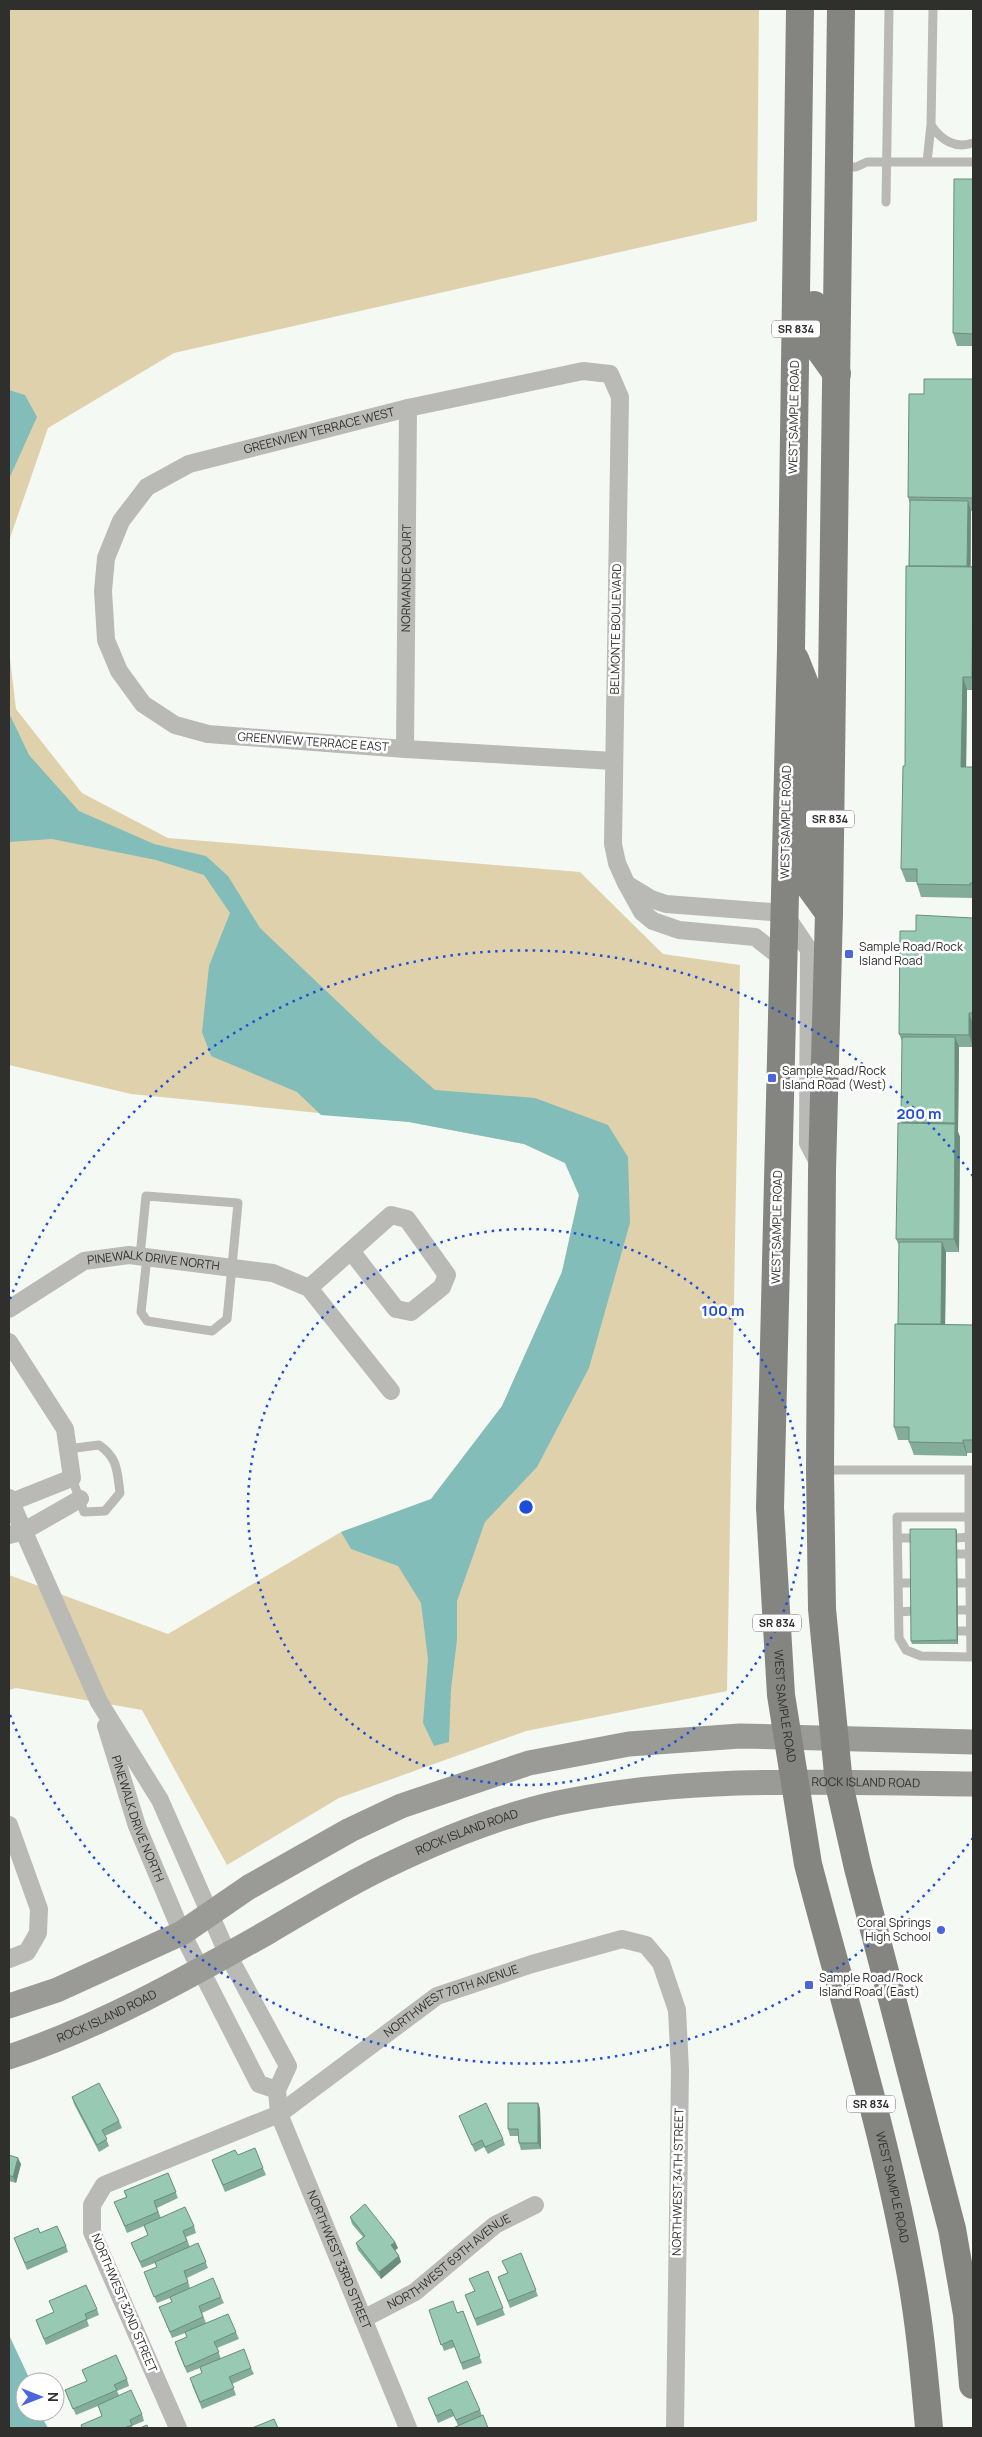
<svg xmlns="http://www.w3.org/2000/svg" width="982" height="2437" viewBox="0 0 982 2437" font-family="Manrope,sans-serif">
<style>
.green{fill:#e0d1ad}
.water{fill:#82bdb9}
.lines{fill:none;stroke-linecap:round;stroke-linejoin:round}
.service{stroke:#b9b9b6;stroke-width:9}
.minor{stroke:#b9b9b6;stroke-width:18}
.secondary{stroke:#9a9b97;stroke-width:25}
.primary{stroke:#848580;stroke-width:28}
.wall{fill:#83ad9a}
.shaded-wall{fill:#6a8d7d}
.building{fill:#98c9b3;stroke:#6a8d7d}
.ring{fill:none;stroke:#1d4ed8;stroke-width:2.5;stroke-dasharray:2.5 5}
.poi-dot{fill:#4b66da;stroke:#fff;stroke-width:2}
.labels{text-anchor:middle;stroke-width:5;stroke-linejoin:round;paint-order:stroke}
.shield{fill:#fff;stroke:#6d6e6d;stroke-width:1}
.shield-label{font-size:11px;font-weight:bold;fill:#2f302e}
.street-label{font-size:12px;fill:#2f302e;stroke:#fff}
.poi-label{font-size:12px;fill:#2f302e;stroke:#fff;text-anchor:start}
.centre{fill:#1d4ed8;stroke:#fff;stroke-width:2.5}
.ring-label{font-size:15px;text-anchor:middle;font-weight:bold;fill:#1d4ed8;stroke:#fff;stroke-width:5;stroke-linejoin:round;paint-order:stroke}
</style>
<rect width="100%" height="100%" fill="#f5f9f4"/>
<path class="green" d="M9,9H759L757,221L174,353L48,428L9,541Z
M9,650L16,709L82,793L168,838L580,872L663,954L740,965L727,1691L526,1731L339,1798L227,1865L142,1710L16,1688L9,1690V1575L168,1634L341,1532L431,1499L502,1406L562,1272L579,1195L565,1163L524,1144L409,1122L131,1094L9,1065Z"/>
<path class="water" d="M9,390L25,395L37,417L9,479Z
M9,713L29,755L79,811L154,844L206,856L228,876L260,928L381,1043L435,1090L535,1098L608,1125L628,1157L630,1223L589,1368L537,1467L485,1522L457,1601V1640L451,1689L449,1742L434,1746L423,1723L428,1659L421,1603L398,1566L351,1549L341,1532L431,1499L502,1406L562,1272L579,1195L565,1163L524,1144L409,1122L321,1115L297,1092L211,1056L202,1032L209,966L230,913L204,875L156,860L52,839L9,842Z
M9,2335L31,2382H25V2412H39L48,2428H9Z"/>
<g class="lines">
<path class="service" d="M931,125C941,140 955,149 973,143
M927,162L931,125L933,9
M842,167H856L867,162H973
M886,202L889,9
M140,1256L146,1196L238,1203L227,1319L212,1331L147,1321L141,1312L147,1257
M67,1449L99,1445C118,1458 117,1471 120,1493L105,1511L84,1512L72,1478
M824,1470H973
M969,1470V1517H973
M897,1538H911
M957,1538L969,1537
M957,1554H969
M898,1583H912
M958,1583H970
M958,1610H970
M899,1612L913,1611
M958,1631H970
M971,1657L969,1517H897L899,1638L906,1650L921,1656L971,1657H973"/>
<g class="minor">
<path id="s1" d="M405,749L408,408"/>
<path id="s2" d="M614,761L405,749L208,734L175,725L143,704L119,671L106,640L103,591L106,558L121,521L147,487L189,464L408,408L583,371L610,374L620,397L613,844L617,863L626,883L642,912L653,921L679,930L755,937L783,959"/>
<path d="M628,885L651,899L666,904L784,913L809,950L808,1143L820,1166"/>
<path d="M309,1288L391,1215L407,1219L447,1275L442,1287L411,1312L396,1309L351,1251"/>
<path id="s3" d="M9,1309L84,1261L129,1255L273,1273L309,1288L391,1391"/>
<path d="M9,1342L65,1429L72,1478L9,1503"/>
<path id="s4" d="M9,1498L99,1702L160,1800L228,1955L288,2066L277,2090L279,2114L408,2428"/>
<path d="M9,1535L24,1531L80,1499"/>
<path id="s5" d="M106,1726L137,1826L182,1933L259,2084L277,2090"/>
<path d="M9,1825L39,1909L38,1933L27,1952L9,1959"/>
<path id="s6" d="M363,2319L415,2292L495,2225L535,2205"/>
<path id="s7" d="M178,2428L92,2232V2205L104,2185L279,2114L437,1996L532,1964L622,1939L646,1945L661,1963L677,2010L680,2070L675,2428"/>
</g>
<g class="secondary">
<path d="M9,2006L57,1990L182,1933L249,1887L350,1830L401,1806L529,1763L629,1744L740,1736L973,1742"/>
<path id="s8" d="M9,2057C99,2027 185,1979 268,1932C306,1910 344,1886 384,1867C442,1839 510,1811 573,1800C705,1775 840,1783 973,1784"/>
</g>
<g class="primary">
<path id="s9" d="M800,9L791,649L770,1508L781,1695L808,1864C842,1995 883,2126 908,2260C919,2315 924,2372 929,2428"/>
<path d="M841,9L829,913L822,1170L820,1470L822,1609L839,1784L858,1868L952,2229L967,2314L973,2385"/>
<path d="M814,305V342L837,374"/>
<path d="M795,659L810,697L805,880L829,913"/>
</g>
</g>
<path class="wall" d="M973,179V346H957L953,333Z
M973,379V511H971V566L973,567V690H967L966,767H973V898L921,897L917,884V882H906L901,869L905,766L910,504L908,497L924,394Z
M973,918V1047H959L958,1132L960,1137L959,1252H946L945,1324L973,1325V1453H967V1456L914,1455L909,1442V1440H898L894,1427L898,1324L899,1245L896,1239L902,1123V1041L899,1034L916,931Z
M956,1529L957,1532L958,1644H912L911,1641Z
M72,2097L119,2121L122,2128L105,2136L109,2146L99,2152L74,2104Z
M538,2103L540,2109L541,2149L521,2150L519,2143V2136H510L508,2129Z
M459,2116L503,2139L505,2145L488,2154L484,2147L475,2152Z
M9,2147L10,2151L9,2155L21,2164L16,2183L9,2181Z
M238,2155L263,2168L266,2175L225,2192L214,2166Z
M168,2173L178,2198L157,2208L161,2218L194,2226L196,2233L186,2237L190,2247L198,2243L208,2268L187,2278L190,2288L221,2297L224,2303L202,2313L206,2323L236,2332L239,2339L217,2348L221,2359L251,2368L254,2374L232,2384L236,2395L202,2409L192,2385L202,2373L200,2368L187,2373L177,2349L187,2337L185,2333L172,2338L162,2314L172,2302L170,2298L157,2303L147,2279L157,2267L155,2263L142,2268L131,2243L148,2235L144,2226L127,2233L117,2209L126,2197L124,2191Z
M350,2217L395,2242L398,2248L395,2250L399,2256L401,2262L381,2279L358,2250L356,2243L363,2237L352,2224Z
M40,2233L66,2246L68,2252L27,2270L14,2238Z
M521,2253L538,2296L510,2308L498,2277L507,2273Z
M488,2271L505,2315L477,2326L465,2295L474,2291Z
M49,2301L97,2309L99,2315L87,2320L89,2326L46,2345L36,2320L54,2312Z
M429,2310L457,2313L463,2311L482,2363L463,2370L455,2347L444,2351Z
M82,2370L127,2379L129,2386L117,2391L119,2395L142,2414L144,2421L132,2426L133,2428H82L102,2416L98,2406L76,2415L68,2397L65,2390L87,2381Z
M428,2398L480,2410L482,2416L458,2426L454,2416L438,2423Z"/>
<path class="shaded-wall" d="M968,501L971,511L970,579L967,570Z
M973,567V680L972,677Z
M963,677L967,690L966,779L961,767Z
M969,1013L973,1024V1046L969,1035Z
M955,1037L959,1047L958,1132L955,1123Z
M955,1124L960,1137L959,1252L954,1239Z
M942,1242L946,1252L945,1337L941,1327Z
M963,1440L967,1453V1456L963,1443Z
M956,1529L957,1532L958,1644L957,1640Z
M538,2103L540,2109L541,2149L538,2143Z
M18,2158L21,2164L16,2183L13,2177Z
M395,2242L398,2248L393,2252L391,2245Z
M399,2256L401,2262L381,2279L379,2272Z"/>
<path class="building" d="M954,179H973V334L953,333Z
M924,379H973V498L908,497L909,394H924Z
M910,500L968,501L967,566H909Z
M906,566L973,567L972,677H963L961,767H973V883H970V885L917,884V869H901L903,766H905Z
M916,915L973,918V1013H969V1035L899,1034L900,931H916Z
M902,1037H955V1123L901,1122Z
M898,1123L955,1124L954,1239H896Z
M899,1242H942L941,1324H898Z
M895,1324L973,1325V1440H963V1443L909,1442V1427H894Z
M910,1529H956L957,1640L911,1641Z
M99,2083L119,2121L102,2130L107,2139L97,2145L72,2097Z
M486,2103L503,2139L485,2147L482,2140L472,2145L459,2116Z
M508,2103H538V2143H519L518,2129H508Z
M255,2148L263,2168L223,2185L212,2160L235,2150L238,2155Z
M9,2155L18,2158L13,2177L9,2175Z
M168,2173L176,2192L154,2201L158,2212L125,2226L114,2202L127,2197L124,2191Z
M365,2204L395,2242L391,2245L399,2256L379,2272L356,2243L365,2236L350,2217Z
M185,2207L194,2226L183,2231L187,2241L140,2262L131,2243L148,2235L144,2225Z
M57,2226L66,2246L25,2263L14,2238L38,2228L40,2233Z
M198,2243L206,2262L184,2271L188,2282L154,2297L144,2272L157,2267L155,2262Z
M521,2253L536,2290L508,2301L498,2277L508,2273L502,2261Z
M488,2271L503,2308L475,2319L465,2295L475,2291L469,2279Z
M213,2278L221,2297L199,2306L203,2317L170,2332L159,2307L172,2302L170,2297Z
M86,2285L97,2309L85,2314L87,2319L44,2339L36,2320L54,2312L49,2301Z
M453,2301L457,2313L463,2311L480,2356L461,2363L452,2340L441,2345L429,2310Z
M228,2314L236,2332L214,2342L219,2352L185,2367L175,2342L187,2337L185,2332Z
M244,2349L251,2368L229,2377L234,2388L200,2402L190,2378L202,2373L200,2367Z
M116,2355L127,2379L114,2385L117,2390L73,2409L65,2390L87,2381L82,2370Z
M467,2381L480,2410L456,2420L451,2409L436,2416L428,2398Z
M131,2390L142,2414L130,2420L132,2425L124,2428H82L81,2425L102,2416L98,2405Z
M483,2415L488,2428H453Z
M274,2419L278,2428H252Z
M147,2425L148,2428H140Z"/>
<g class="ring">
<circle cx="526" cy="1507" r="278"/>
<path d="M973 1838A556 556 0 0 1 10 1715M10 1299A556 556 0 0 1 973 1176"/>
</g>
<g class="poi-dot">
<rect x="844" y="949" width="10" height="10" rx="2.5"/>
<rect x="767" y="1073" width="10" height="10" rx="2.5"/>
<circle cx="941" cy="1930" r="5"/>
<rect x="804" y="1980" width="10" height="10" rx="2.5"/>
</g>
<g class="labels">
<g class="shield">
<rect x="772" y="320.5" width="48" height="17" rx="4"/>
<rect x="806" y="810.5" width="48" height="17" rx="4"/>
<rect x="753" y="1614.5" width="48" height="17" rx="4"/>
<rect x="847" y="2095.5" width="48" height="17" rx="4"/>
</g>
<g class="shield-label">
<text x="796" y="333">SR 834</text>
<text x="830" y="823">SR 834</text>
<text x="777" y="1627">SR 834</text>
<text x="871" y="2108">SR 834</text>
</g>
<g class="street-label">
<text transform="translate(794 417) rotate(-89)" y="4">WEST SAMPLE ROAD</text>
<text dy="4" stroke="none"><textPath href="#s2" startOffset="901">GREENVIEW TERRACE WEST</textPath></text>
<text dy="4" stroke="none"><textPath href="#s1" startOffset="171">NORMANDE COURT</textPath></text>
<text transform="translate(616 629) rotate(-89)" y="4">BELMONTE BOULEVARD</text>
<text transform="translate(313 742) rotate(4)" y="4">GREENVIEW TERRACE EAST</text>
<text transform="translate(786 822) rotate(-89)" y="4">WEST SAMPLE ROAD</text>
<text transform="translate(777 1227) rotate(-89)" y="4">WEST SAMPLE ROAD</text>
<text dy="4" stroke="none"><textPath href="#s3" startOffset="159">PINEWALK DRIVE NORTH</textPath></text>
<text dy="4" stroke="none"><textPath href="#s9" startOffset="1698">WEST SAMPLE ROAD</textPath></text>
<text dy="4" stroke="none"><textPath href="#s8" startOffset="916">ROCK ISLAND ROAD</textPath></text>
<text dy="4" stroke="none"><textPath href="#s5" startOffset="98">PINEWALK DRIVE NORTH</textPath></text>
<text dy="4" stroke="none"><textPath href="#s8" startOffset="511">ROCK ISLAND ROAD</textPath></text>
<text dy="4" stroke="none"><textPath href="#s7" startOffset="661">NORTHWEST 70TH AVENUE</textPath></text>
<text dy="4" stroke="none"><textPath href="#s8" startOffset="106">ROCK ISLAND ROAD</textPath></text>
<text transform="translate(678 2182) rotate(-89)" y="4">NORTHWEST 34TH STREET</text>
<text dy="4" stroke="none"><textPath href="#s9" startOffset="2192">WEST SAMPLE ROAD</textPath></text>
<text dy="4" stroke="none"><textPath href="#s4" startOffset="842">NORTHWEST 33RD STREET</textPath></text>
<text dy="4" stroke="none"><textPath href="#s6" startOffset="104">NORTHWEST 69TH AVENUE</textPath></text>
<text transform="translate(124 2303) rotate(67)" y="4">NORTHWEST 32ND STREET</text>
</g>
<g class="poi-label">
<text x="859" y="951">Sample Road/Rock<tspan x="859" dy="14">Island Road</tspan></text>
<text x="782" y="1075">Sample Road/Rock<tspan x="782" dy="14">Island Road (West)</tspan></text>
<text x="931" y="1927" text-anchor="end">Coral Springs<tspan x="931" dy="14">High School</tspan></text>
<text x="819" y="1982">Sample Road/Rock<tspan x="819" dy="14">Island Road (East)</tspan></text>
</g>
</g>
<circle cx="526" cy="1507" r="8" class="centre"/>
<g class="ring-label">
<text x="919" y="1119">200 m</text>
<text x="723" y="1316">100 m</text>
</g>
<rect width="982" height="2437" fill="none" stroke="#2f302e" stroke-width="20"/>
<g transform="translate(40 2397) rotate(90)"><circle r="24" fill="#ffffff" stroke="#acacab"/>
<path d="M0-4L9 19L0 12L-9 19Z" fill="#4b66da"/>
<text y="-8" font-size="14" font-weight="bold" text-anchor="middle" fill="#2f302e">N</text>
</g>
</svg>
